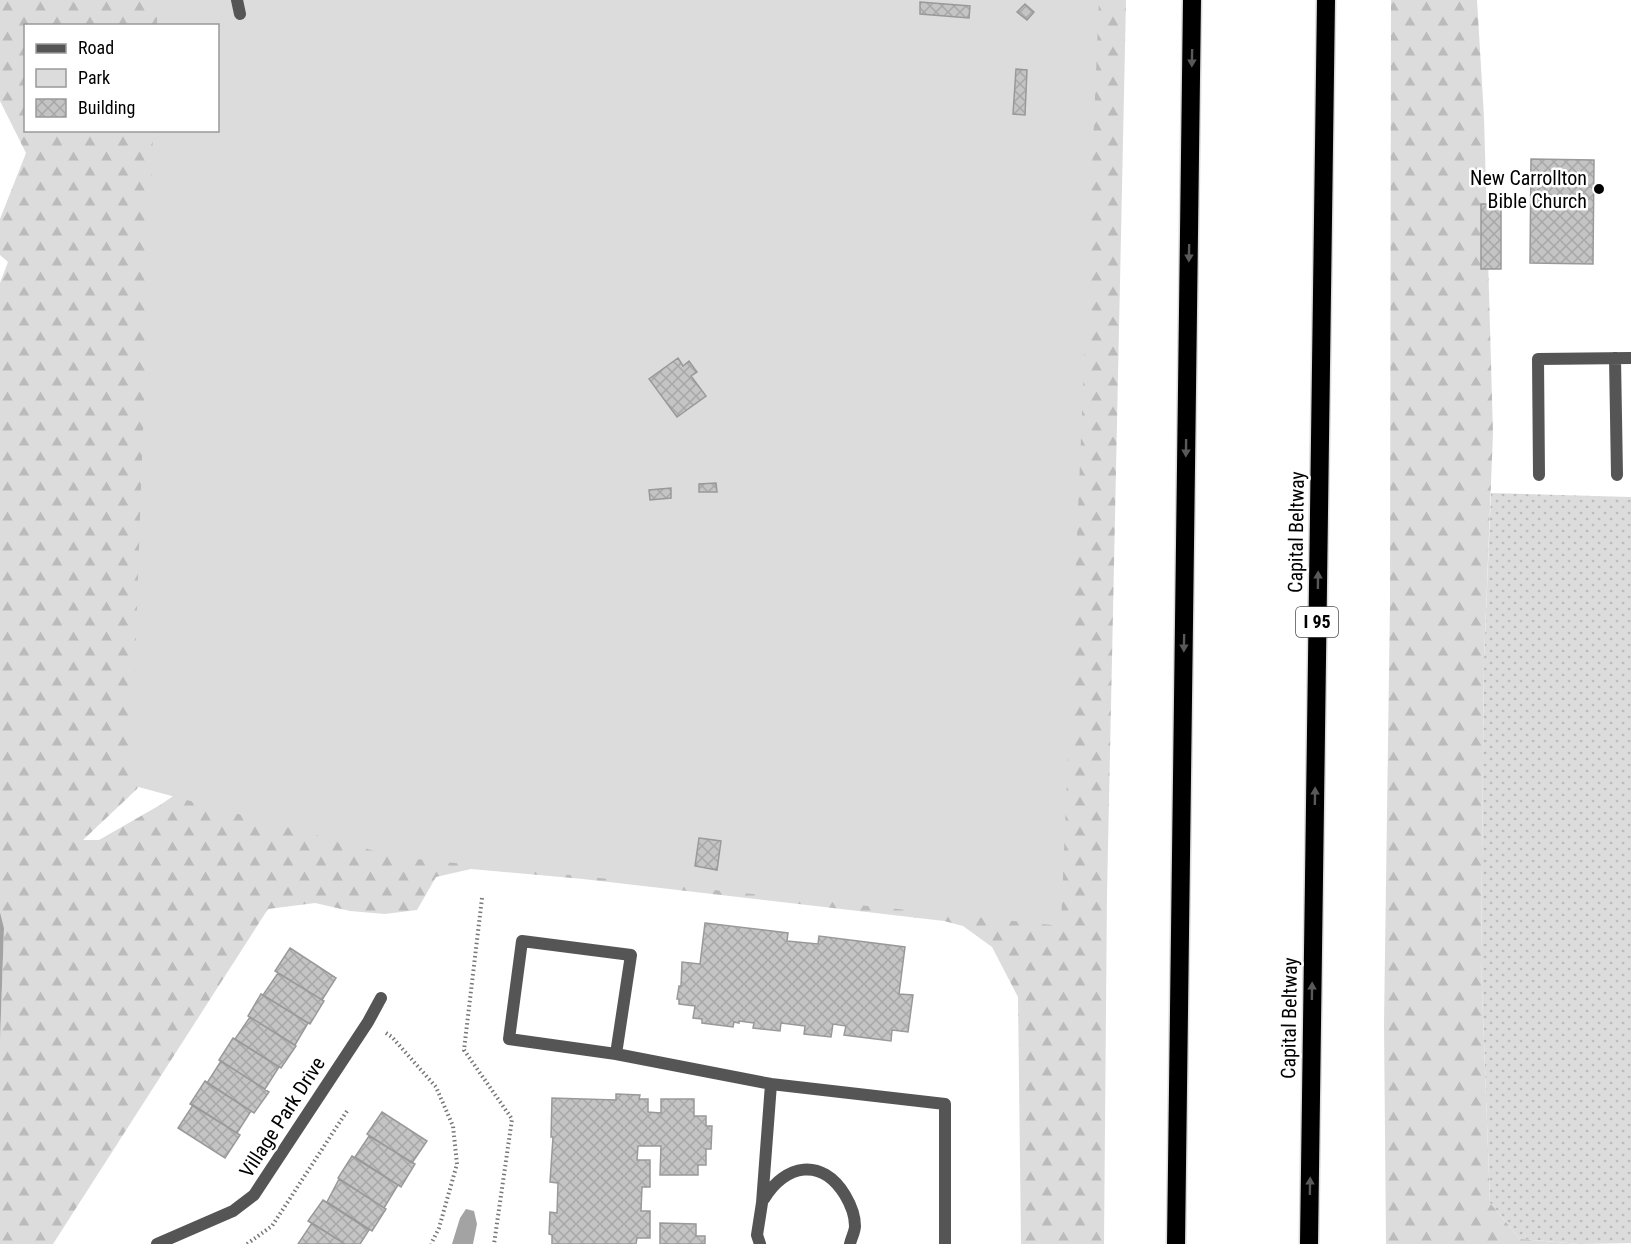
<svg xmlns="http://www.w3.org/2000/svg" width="1631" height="1244" viewBox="0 0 1631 1244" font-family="'Roboto Condensed',sans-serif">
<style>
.grass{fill:url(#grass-dots)}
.forest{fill:url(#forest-firs)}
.park{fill:#dcdcdc}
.water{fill:#a3a3a3}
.building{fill:url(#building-cross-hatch);stroke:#999;stroke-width:1.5}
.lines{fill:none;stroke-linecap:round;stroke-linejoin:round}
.highway-casing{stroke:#dbdbdb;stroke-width:21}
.path{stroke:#777;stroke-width:4;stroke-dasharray:1.5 3;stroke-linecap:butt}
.lane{stroke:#555;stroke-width:12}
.street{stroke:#555;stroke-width:12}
.highway{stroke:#000;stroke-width:18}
.oneway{fill:#595959}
.poi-dot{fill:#000;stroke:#fff;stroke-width:2}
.labels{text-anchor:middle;stroke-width:5;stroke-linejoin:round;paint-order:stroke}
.shield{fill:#fff;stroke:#4c4c4c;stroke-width:1.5}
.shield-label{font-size:18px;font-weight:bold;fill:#000}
.poi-label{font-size:20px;fill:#000;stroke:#fff;text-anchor:end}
.street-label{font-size:20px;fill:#000;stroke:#fff}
</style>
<defs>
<pattern id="grass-dots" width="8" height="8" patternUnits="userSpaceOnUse" patternTransform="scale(1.5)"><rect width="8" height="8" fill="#dcdcdc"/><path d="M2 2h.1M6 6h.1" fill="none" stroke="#bbb" stroke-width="1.8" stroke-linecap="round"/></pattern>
<pattern id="forest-firs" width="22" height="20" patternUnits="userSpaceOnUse" patternTransform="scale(1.5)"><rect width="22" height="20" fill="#dcdcdc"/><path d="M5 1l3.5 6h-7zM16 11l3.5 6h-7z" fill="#bbb"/></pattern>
<pattern id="building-cross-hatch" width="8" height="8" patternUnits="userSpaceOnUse" patternTransform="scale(1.5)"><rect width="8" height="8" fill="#c4c4c4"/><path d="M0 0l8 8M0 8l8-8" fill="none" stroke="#a7a7a7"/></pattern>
</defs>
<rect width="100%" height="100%" fill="#fff"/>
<path class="grass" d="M1491,493L1631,497V1243L1580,1244L1520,1239L1490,1203L1481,961L1484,660Z"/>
<path class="forest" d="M0,0H191L188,25L26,26V130L178,131L157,736L137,789L83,840H99L160,805L229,758L1037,0H1126L1107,894L1104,1244H1021L1018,997L992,947L963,926L944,921L583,879L471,869L436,877L417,910L385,914L350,911L315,903L268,909L53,1244H0V1042L4,928L0,912V283L8,262L0,255V219L26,153L0,101Z
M1391,0H1477L1484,117L1493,433L1484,660L1481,961L1490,1203L1520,1239L1580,1244H1386L1384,1024L1390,603Z"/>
<path class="park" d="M158,0H1099L1061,926L397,857L131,785L153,131L218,130V26L157,25Z"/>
<path class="water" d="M0,912L4,928L0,1042Z
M466,1209L474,1211L477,1224L473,1244H452L460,1218Z"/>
<path class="building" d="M920,2L970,6L969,18L920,14Z
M1025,4L1034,12L1027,20L1017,12Z
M1016,69L1027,70L1025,115L1013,114Z
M1531,159L1594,160L1593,264L1530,263Z
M1481,204H1501V269H1481Z
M678,358L683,366L689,361L697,372L691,376L706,396L677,417L649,379Z
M716,483L717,492H699V484Z
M671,488V498L650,500L649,490Z
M699,838L721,841L717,870L695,866Z
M705,923L788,933L787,941L818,944L819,936L905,947L899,994L913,995L908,1032L892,1030L891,1041L844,1035L846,1026L833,1024L831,1037L804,1034L805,1026L781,1023L780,1031L753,1028L754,1023L739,1021V1023L734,1022L733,1027L702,1023V1019L693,1018L695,1006L679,1004V999H677L679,986H681L682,962L700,964Z
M290,948L336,978L322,1000L275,971Z
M278,973L324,1001L310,1024L263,995Z
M261,994L308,1023L295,1045L248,1016Z
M250,1017L296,1046L281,1068L235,1039Z
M233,1038L279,1067L265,1089L219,1060Z
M221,1061L269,1092L254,1113L207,1083Z
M205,1081L251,1111L237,1133L190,1104Z
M616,1094L640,1095L639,1099H648V1112L661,1113V1099H694V1116H706V1126H712L711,1149H706V1165H698V1175H660L661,1146H638L637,1160H650V1187H642L641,1211H650V1238H637L636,1244H552V1235L549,1234L550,1212L557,1213L558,1183L550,1182L553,1137H551L552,1098L616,1100Z
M193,1105L240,1135L225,1158L178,1128Z
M382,1112L427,1141L412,1163L367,1134Z
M369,1136L415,1164L401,1187L355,1157Z
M352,1156L398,1185L384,1208L338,1178Z
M339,1179L386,1209L372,1231L327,1202Z
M323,1200L369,1230L360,1244H345L308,1221Z
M312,1223L345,1244H298Z
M660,1223L696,1224V1236H705V1244H660Z"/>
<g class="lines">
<g class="highway-casing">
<path id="highway" d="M1176,1244L1192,0
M1309,1244L1326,0"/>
</g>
<path class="path" d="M482,898L464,1050L512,1119L494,1244
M386,1033L392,1037L436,1087L453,1126L457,1164L439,1228L431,1244
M247,1244L272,1226L347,1111"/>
<path class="lane" d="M237,0L240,14
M1615,358L1617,475
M1539,475L1538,359L1631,358
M616,1054L631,955L522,941L509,1039L616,1054L771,1084L945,1104V1244
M764,1199C785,1164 822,1157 845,1195C851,1205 855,1214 855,1226C855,1232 851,1238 850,1244
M760,1244L757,1235L762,1203L771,1084"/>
<path class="street" d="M157,1244L233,1211L254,1195L368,1022L381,998"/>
<use href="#highway" class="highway"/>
</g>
<defs><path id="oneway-solid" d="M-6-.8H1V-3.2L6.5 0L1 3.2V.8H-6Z" transform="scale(1.5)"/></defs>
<g class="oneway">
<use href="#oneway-solid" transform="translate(1192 58) rotate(91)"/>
<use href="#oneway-solid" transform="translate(1189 253) rotate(91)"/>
<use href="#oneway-solid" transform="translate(1186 448) rotate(91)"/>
<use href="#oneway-solid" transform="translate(1318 580) rotate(-89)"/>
<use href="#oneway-solid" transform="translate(1184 643) rotate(91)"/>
<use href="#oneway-solid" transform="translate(1315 796) rotate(-89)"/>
<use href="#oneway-solid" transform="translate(1312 991) rotate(-89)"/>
<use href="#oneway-solid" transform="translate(1310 1186) rotate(-89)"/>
</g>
<circle class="poi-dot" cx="1599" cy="189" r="6"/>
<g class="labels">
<rect class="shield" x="1296" y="607" width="42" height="30" rx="4.5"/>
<g class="shield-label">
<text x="1317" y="628">I 95</text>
</g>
<g class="poi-label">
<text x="1587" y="185">New Carrollton<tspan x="1587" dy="23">Bible Church</tspan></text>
</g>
<g class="street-label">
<text transform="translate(1296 532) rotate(-89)" y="7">Capital Beltway</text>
<text transform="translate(1289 1018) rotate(-89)" y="7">Capital Beltway</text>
<text transform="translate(282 1117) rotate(-57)" y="7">Village Park Drive</text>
</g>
</g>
<rect x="24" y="24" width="195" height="108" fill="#ffffff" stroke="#999999" stroke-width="1.5"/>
<rect x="36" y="44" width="30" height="9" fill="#555555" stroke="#999999" stroke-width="1.5"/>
<text x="78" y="54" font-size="18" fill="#000000">Road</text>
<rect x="36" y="69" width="30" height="18" fill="#dcdcdc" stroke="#999999" stroke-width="1.5"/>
<text x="78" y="84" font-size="18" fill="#000000">Park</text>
<rect x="36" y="99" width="30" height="18" fill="url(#building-cross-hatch)" stroke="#999999" stroke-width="1.5"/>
<text x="78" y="114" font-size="18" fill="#000000">Building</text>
</svg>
